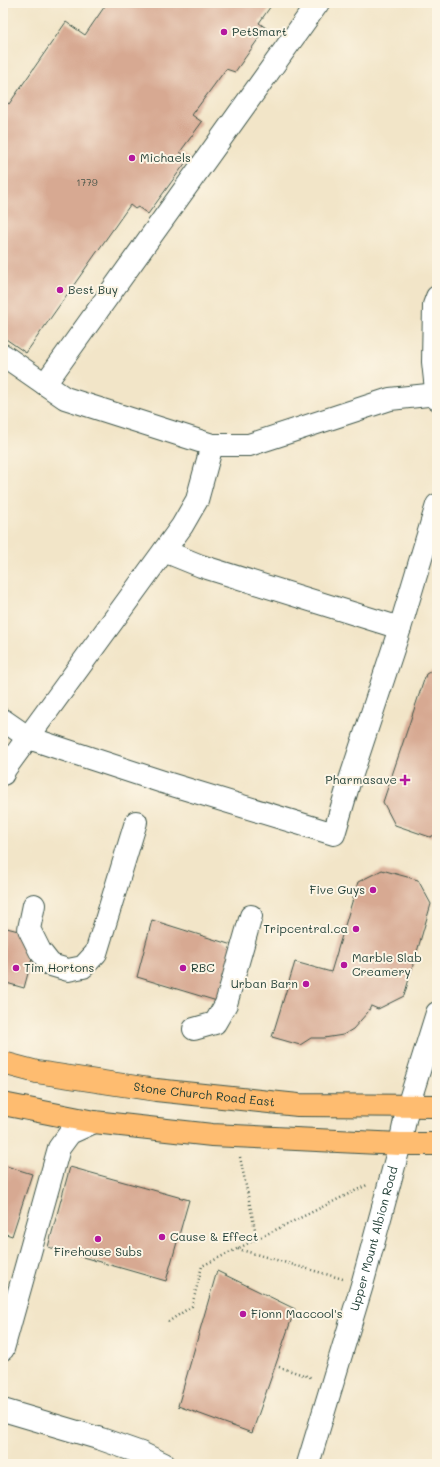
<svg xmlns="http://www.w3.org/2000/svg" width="440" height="1467" viewBox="0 0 440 1467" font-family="Mali,sans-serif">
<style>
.building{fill:#d7a992}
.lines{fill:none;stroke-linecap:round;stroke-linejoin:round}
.minor-casing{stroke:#3f564a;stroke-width:24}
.major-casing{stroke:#3f564a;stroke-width:24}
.path{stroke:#3f564a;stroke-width:2.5;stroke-dasharray:1 3;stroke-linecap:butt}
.minor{stroke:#fff;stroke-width:22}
.major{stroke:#febc70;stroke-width:22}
.poi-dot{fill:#b5179e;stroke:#fcf5e5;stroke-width:1.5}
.labels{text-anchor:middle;stroke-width:4;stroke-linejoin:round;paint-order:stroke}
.number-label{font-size:10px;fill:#4d584c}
.poi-label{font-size:12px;fill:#1f3d34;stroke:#fcf5e5;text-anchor:start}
.street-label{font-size:12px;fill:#1f3d34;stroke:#fcf5e5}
</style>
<rect width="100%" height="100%" fill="#fcf5e5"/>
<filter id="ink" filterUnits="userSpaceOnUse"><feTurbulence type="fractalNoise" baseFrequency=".025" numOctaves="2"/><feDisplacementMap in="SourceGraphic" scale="8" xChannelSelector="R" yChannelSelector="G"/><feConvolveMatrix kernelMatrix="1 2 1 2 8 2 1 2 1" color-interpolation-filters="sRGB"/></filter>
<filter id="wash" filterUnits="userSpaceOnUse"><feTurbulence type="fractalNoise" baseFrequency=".012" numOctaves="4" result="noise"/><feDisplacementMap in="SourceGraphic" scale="16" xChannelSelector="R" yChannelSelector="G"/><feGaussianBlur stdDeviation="0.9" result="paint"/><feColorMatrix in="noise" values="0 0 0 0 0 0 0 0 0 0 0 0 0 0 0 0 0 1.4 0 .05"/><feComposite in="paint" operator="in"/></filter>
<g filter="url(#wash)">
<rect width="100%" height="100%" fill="#f2e5c8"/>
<g id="blocks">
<path class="building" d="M107,3H273L259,23L266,28L235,72L226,69L192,115L202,122L180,152L189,158L148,214L138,207L135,209L130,205L26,353L3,337V100L9,104L66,22L85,35Z
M437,668V834L430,837L395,825L383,802L426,674Z
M382,870L418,880L431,904L404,996L378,1009L371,1006L368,1012L353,1029L343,1035L324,1038H311L300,1045L272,1037L295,962L331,972L358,882Z
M152,920L235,946L217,1001L137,977Z
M3,927L22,932L33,955L24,988L3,982Z
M3,1165L32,1174L12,1236L3,1233Z
M70,1167L189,1200L166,1281L48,1247Z
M217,1271L295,1309L252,1433L178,1406Z"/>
</g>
</g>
<g filter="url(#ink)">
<use href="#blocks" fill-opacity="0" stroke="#3f564a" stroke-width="1"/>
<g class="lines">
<g class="minor-casing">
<g id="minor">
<path d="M437,297L434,305L433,362L437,399"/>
<path d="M3,355L65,398L212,445H249L390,399L437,394"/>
<path d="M45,384L318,3"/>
<path d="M164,551L201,566L400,628"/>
<path d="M3,720L29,738L59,748L163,782L334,834L349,783L400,628L437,505"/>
<path d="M3,774L5,769L182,526L197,500L212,445"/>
<path d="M34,905L29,929L40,951L51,965L68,970L83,967L96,953L136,822"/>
<path d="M194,1029L215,1023L226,1004L251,916"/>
<path d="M3,1349L59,1148L70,1133L94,1122"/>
<path d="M3,1410L101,1439L141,1453L164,1464"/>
<path id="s1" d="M308,1464L362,1285L400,1144L408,1106L437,1013"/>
</g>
</g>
<g class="major-casing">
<g id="major">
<path id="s2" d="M3,1063L37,1072L156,1090L298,1105L437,1106"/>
<path d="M3,1104L94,1122L212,1135L400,1144H437"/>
</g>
</g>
<path class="path" d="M240,1157L257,1239
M238,1249L343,1279
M168,1322L192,1306L202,1266L367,1185
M279,1367L313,1378"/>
<use href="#minor" class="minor"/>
<use href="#major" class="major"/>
</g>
</g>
<g class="poi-dot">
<circle cx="224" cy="32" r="4"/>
<circle cx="132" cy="158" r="4"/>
<circle cx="60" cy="290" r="4"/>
<path d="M403 774h4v4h4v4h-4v4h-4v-4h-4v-4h4z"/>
<circle cx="373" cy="890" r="4"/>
<circle cx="356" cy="929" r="4"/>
<circle cx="344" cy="965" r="4"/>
<circle cx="16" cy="968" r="4"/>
<circle cx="183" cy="968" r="4"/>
<circle cx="306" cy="984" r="4"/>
<circle cx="162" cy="1237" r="4"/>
<circle cx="98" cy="1239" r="4"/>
<circle cx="243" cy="1314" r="4"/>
</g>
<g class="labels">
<g class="number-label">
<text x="87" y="186">1779</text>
</g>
<g class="poi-label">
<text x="232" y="36">PetSmart</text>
<text x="140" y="162">Michaels</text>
<text x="68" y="294">Best Buy</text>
<text x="397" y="784" text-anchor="end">Pharmasave</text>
<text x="365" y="894" text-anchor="end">Five Guys</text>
<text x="348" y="933" text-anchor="end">Tripcentral.ca</text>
<text x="352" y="962">Marble Slab<tspan x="352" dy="14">Creamery</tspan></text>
<text x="24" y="972">Tim Hortons</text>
<text x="191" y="972">RBC</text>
<text x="298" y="988" text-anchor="end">Urban Barn</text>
<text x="170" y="1241">Cause &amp; Effect</text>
<text x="98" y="1256" text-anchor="middle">Firehouse Subs</text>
<text x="251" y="1318">Fionn Maccool's</text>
</g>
<g class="street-label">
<text dy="4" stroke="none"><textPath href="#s2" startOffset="204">Stone Church Road East</textPath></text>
<text dy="4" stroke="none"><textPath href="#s1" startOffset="235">Upper Mount Albion Road</textPath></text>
</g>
</g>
<rect width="440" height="1467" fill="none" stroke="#fcf5e5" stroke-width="16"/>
</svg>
